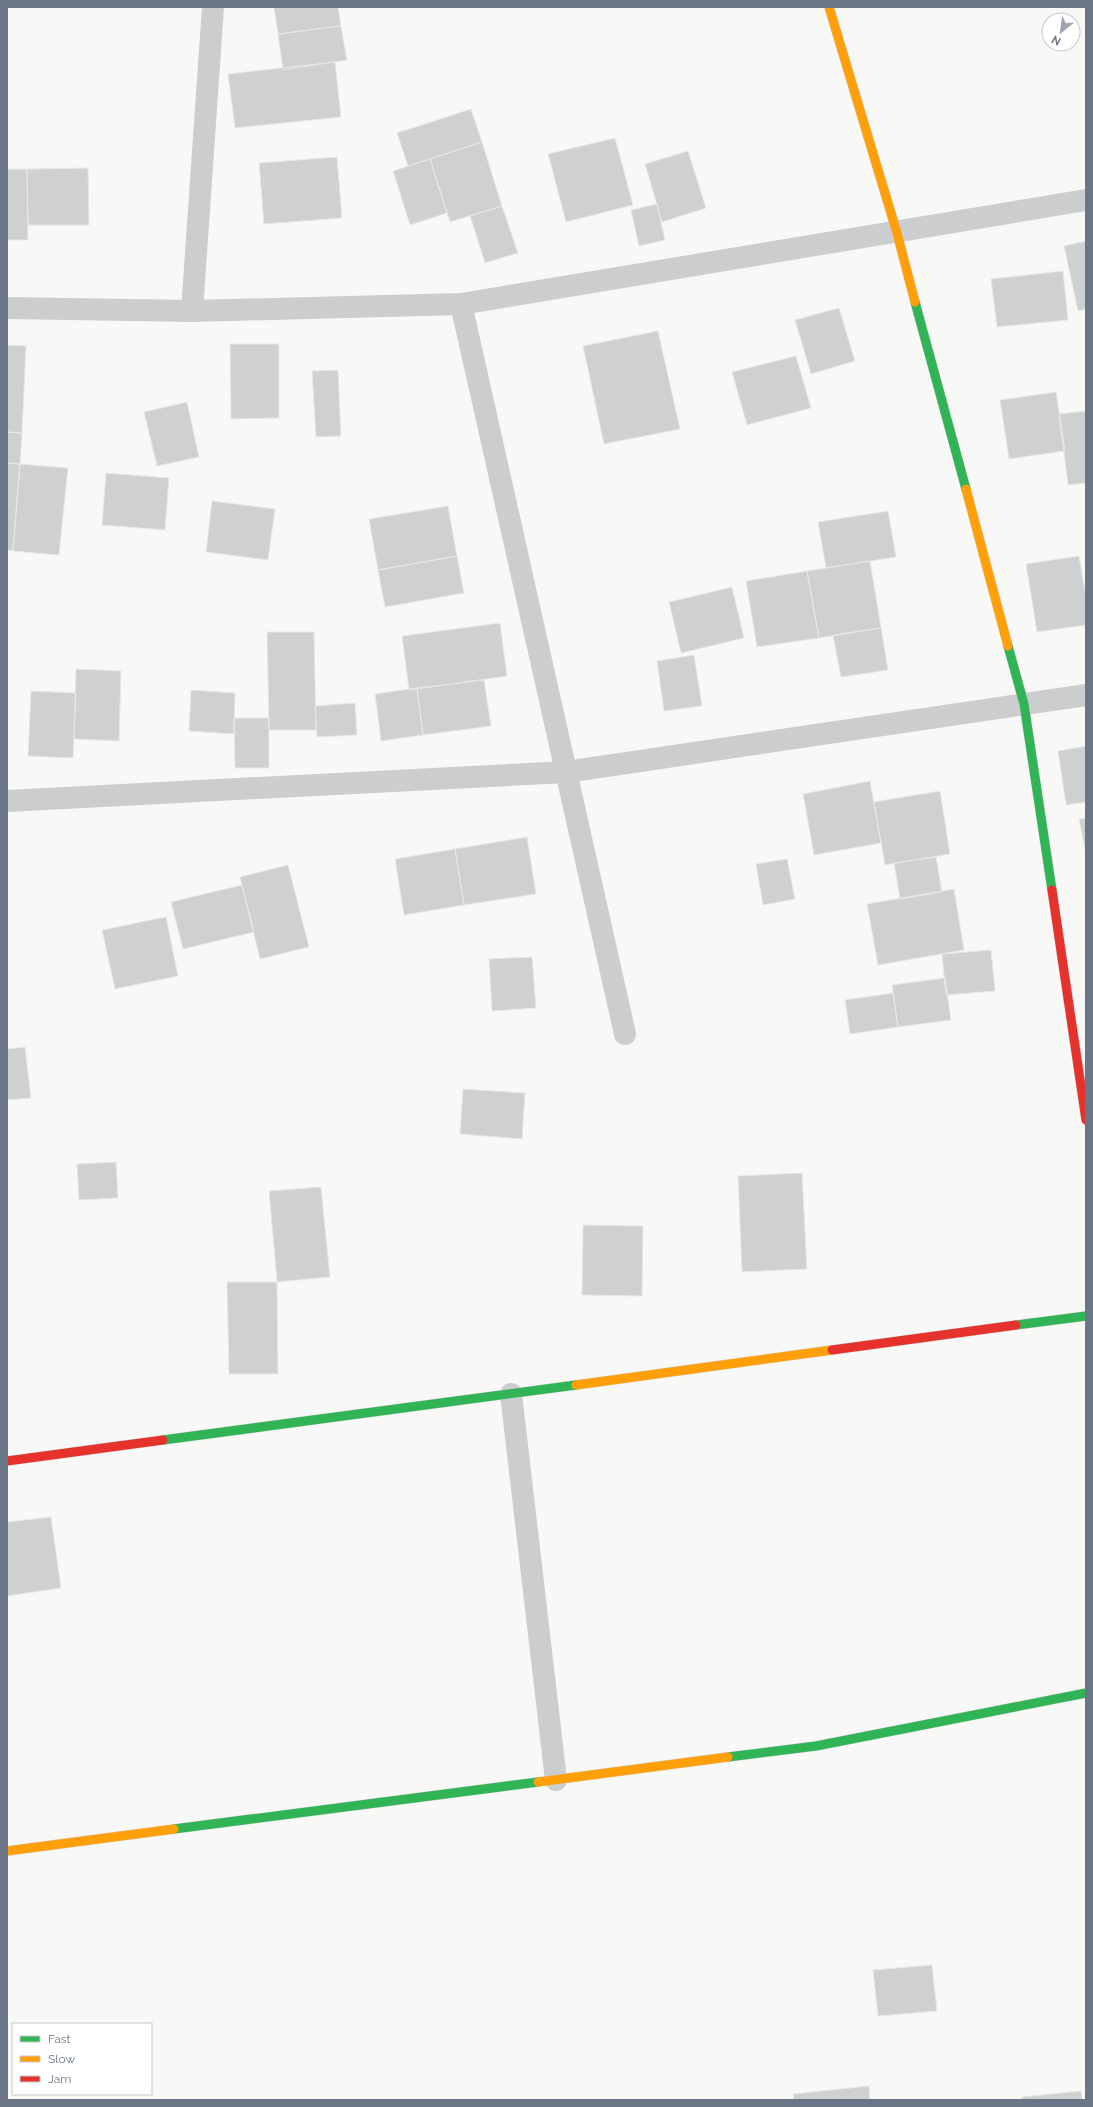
<svg xmlns="http://www.w3.org/2000/svg" width="1093" height="2107" viewBox="0 0 1093 2107" font-family="Raleway,sans-serif">
<style>
.building{fill:#cfd0d1;stroke:#e8e8e6}
.lines{fill:none;stroke-linecap:round;stroke-linejoin:round}
.fast-casing{stroke:#d5d5d6;stroke-width:10}
.slow-casing{stroke:#d5d5d6;stroke-width:10}
.jam-casing{stroke:#d5d5d6;stroke-width:10}
.street{stroke:#cccdce;stroke-width:22}
.fast{stroke:#30b455;stroke-width:9}
.slow{stroke:#ff9f0a;stroke-width:9}
.jam{stroke:#e5322d;stroke-width:9}
</style>
<rect width="100%" height="100%" fill="#f8f8f7"/>
<path class="building" d="M274,7H338L341,26L278,34Z
M341,26L347,60L283,70L278,34Z
M335,62L341,117L235,128L228,74Z
M471,109L482,142L408,166L397,133Z
M615,138L633,205L566,222L548,154Z
M482,142L502,206L450,222L430,159Z
M688,151L706,208L662,222L645,164Z
M337,157L342,218L264,224L259,163Z
M430,159L447,213L410,225L393,171Z
M88,168L89,225H28L27,169Z
M7,169H27L28,240H7Z
M657,204L665,240L639,246L631,210Z
M502,206L518,253L485,263L470,216Z
M1086,241V309L1078,311L1064,246Z
M1063,271L1068,320L997,327L991,279Z
M839,308L855,361L811,374L795,320Z
M658,331L680,429L604,444L583,346Z
M230,344H279V418L231,419Z
M7,345L26,346L22,433L7,432Z
M796,356L811,408L747,425L732,372Z
M338,370L341,436L316,437L312,371Z
M1056,392L1065,451L1009,459L1000,400Z
M187,402L199,457L157,466L144,412Z
M1086,411V483L1068,485L1059,414Z
M7,432L22,433L20,464L7,463Z
M7,463L20,464L13,551L7,550Z
M20,464L68,468L59,555L13,551Z
M106,473L169,478L165,530L102,525Z
M212,501L275,509L268,560L206,552Z
M448,506L457,556L378,570L369,519Z
M888,511L896,557L826,568L818,522Z
M457,556L464,593L385,607L378,570Z
M1079,556L1086,597V625L1037,632L1026,564Z
M870,561L881,628L819,638L807,571Z
M807,571L819,638L757,647L746,581Z
M732,587L744,638L681,653L669,602Z
M500,623L507,676L409,690L402,636Z
M881,628L888,670L841,677L833,635Z
M267,632H314L316,730H269Z
M694,655L702,706L664,711L657,661Z
M76,669L121,671L119,741L74,739Z
M484,680L491,726L423,735L417,688Z
M417,688L423,735L381,741L375,694Z
M191,690L235,693L234,734L189,731Z
M31,691L76,693L73,758L28,756Z
M355,703L357,735L317,737L315,706Z
M234,718H269V768H235Z
M1086,746V802L1066,805L1058,751Z
M870,781L881,843L814,855L803,794Z
M940,791L950,854L885,865L874,802Z
M1086,818V854L1079,819Z
M527,837L536,894L464,905L455,849Z
M455,849L464,905L404,915L395,859Z
M936,857L942,892L900,899L894,863Z
M787,859L795,899L763,905L756,864Z
M288,865L309,947L260,959L240,877Z
M242,885L254,932L183,949L171,902Z
M954,889L964,950L878,965L867,904Z
M166,917L178,976L115,989L102,930Z
M991,950L995,991L946,995L942,954Z
M532,957L536,1008L492,1011L489,959Z
M945,978L951,1020L898,1027L892,985Z
M893,993L898,1027L850,1034L845,1000Z
M25,1047L31,1098L7,1100V1049Z
M463,1089L525,1093L522,1139L460,1134Z
M116,1162L118,1198L79,1200L77,1164Z
M802,1173L807,1269L742,1272L738,1176Z
M321,1187L330,1277L277,1282L269,1191Z
M583,1225L643,1226L642,1296L582,1295Z
M227,1282H277L278,1374H229Z
M51,1517L61,1588L7,1596V1522Z
M932,1965L937,2011L878,2016L873,1970Z
M869,2086L870,2100H794L793,2094Z
M1081,2091L1082,2100H1022V2097Z"/>
<g class="lines">
<g class="fast-casing">
<path id="fast" d="M915,302L966,489
M1008,646L1024,704L1052,890
M1016,1325L1086,1316
M163,1440L576,1385
M728,1757L816,1746L1086,1693
M174,1829L538,1782"/>
</g>
<g class="slow-casing">
<path id="slow" d="M829,7L897,233L915,302
M966,489L1008,646
M576,1385L832,1350
M538,1782L728,1757
M7,1851L174,1829"/>
</g>
<g class="jam-casing">
<path id="jam" d="M1052,890L1086,1120
M832,1350L1016,1325
M7,1461L163,1440"/>
</g>
<path class="street" d="M461,304L625,1034
M7,308L192,311L461,304L1086,200
M192,311L213,7
M7,801L566,772L1086,695
M511,1394L556,1780"/>
<use href="#fast" class="fast"/>
<use href="#slow" class="slow"/>
<use href="#jam" class="jam"/>
</g>
<rect width="1093" height="2107" fill="none" stroke="#6a7685" stroke-width="16"/>
<rect x="12" y="2023" width="140" height="72" fill="#ffffff" stroke="#c3c8ce"/>
<rect x="20" y="2036" width="20" height="6" fill="#30b455" stroke="#c3c8ce"/>
<text x="48" y="2043" font-size="12" fill="#6a7685">Fast</text>
<rect x="20" y="2056" width="20" height="6" fill="#ff9f0a" stroke="#c3c8ce"/>
<text x="48" y="2063" font-size="12" fill="#6a7685">Slow</text>
<rect x="20" y="2076" width="20" height="6" fill="#e5322d" stroke="#c3c8ce"/>
<text x="48" y="2083" font-size="12" fill="#6a7685">Jam</text>
<g transform="translate(1061 32) rotate(209)"><circle r="19" fill="#ffffff" stroke="#c3c8ce"/>
<path d="M0-3L7 15L0 10L-7 15Z" fill="#9ca4ad"/>
<text y="-6" font-size="11" font-weight="bold" text-anchor="middle" fill="#6a7685">N</text>
</g>
</svg>
